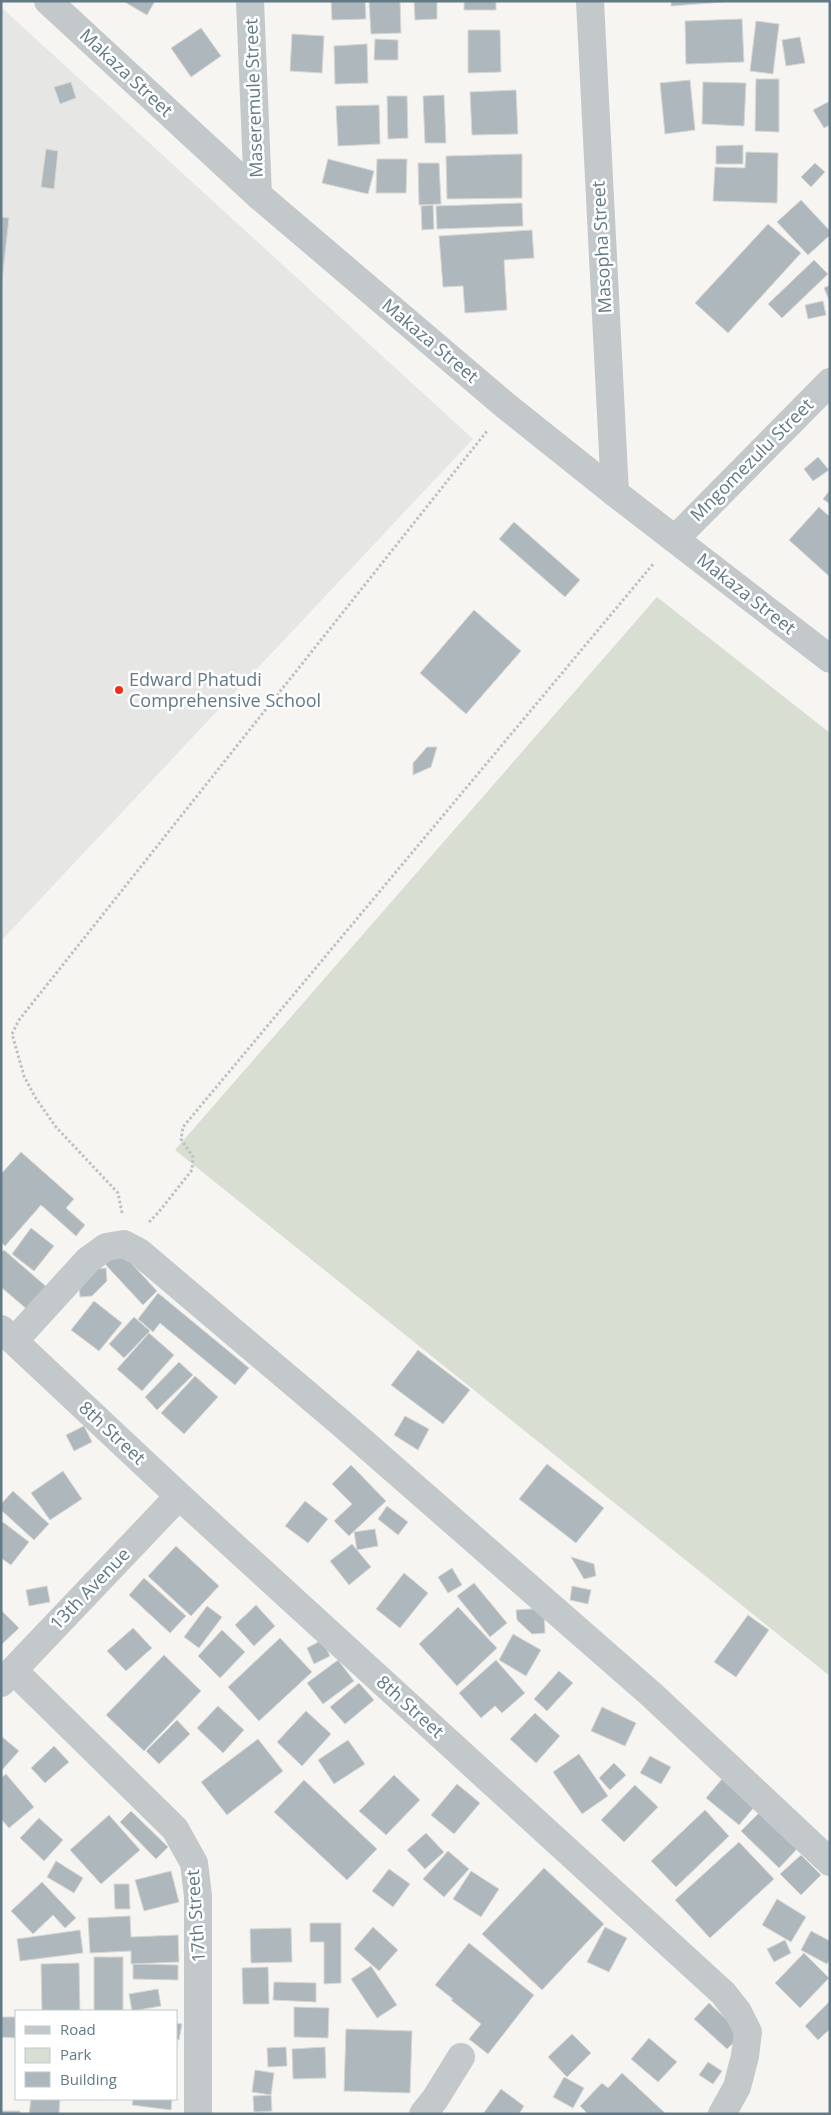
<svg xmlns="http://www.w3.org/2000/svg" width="831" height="2115" viewBox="0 0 831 2115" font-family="'Open Sans',sans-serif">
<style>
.built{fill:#e6e7e5}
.green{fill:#d8ded2}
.building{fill:#aeb8bc;stroke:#d7d7d4}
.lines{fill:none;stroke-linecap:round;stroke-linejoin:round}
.path{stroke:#bec1c3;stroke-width:3;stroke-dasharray:2.5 2.5;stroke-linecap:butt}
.minor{stroke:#c3c8cb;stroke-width:28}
.tertiary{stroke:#c3c8cb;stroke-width:28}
.poi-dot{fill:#f22f15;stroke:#fff;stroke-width:2}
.labels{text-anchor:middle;stroke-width:5;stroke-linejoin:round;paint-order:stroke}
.street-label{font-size:18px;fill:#627a86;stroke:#fff}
.poi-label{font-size:18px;fill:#627a86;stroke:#fff;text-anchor:start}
</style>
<rect width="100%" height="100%" fill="#f6f5f2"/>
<path class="built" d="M1,7L473,439L1,941Z"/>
<path class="green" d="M657,597L830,733V1676L175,1150Z"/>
<path class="building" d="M123,1H155L147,15Z
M331,1H365L366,19L332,20Z
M369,1H400L401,33L371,34Z
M414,1H437V19L415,20Z
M464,1H496V10H464Z
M671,1H724V2L671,6Z
M742,19L744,62L686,64L685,21Z
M756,21L779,24L773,74L750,71Z
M201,28L221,56L191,77L171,48Z
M468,30H500L501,72L468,73Z
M292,34L324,36L322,73L290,71Z
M800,37L805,63L786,66L782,40Z
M375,39L398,40V60H374Z
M367,44L368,83L335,84L334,46Z
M756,79H779V132L755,131Z
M690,80L695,130L665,134L660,83Z
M71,82L76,98L60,104L54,87Z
M703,82L746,83L744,126L702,124Z
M516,90L518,134L472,135L470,92Z
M444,95L446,143H425L423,96Z
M387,96H407L408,138L388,139Z
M830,101V125L824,128L813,110Z
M379,105L380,144L338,146L336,106Z
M743,145V164H716V146Z
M46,149L58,151L54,189L41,187Z
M746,152L778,153L777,203L713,201L715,167L745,168Z
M522,154V198L447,199L446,156Z
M328,159L374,171L368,194L322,183Z
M377,159H407L406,193H376Z
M418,163H439L441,204L419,205Z
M815,163L825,172L811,187L801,177Z
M801,200L830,231V235L808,255L777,222Z
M522,203L523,226L437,229L436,206Z
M433,205L434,229L422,230L421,206Z
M1,217L9,218L1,290Z
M768,224L801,253L728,333L695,303Z
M532,230L534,258L504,260L507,310L465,313L463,286L443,287L439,236Z
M814,260L828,274L782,318L768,304Z
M830,285V302L824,288Z
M823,301L826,315L808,319L805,305Z
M818,457L829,470L813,481L804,469Z
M830,490V504L823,499Z
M819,507L830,517V577L789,540Z
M514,522L580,580L565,597L499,539Z
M474,610L521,651L466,714L420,673Z
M427,747H437L431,767L413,775V763Z
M21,1152L74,1199L66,1208L85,1225L76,1236L41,1205L5,1246L1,1242V1174Z
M31,1228L54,1246L34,1271L12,1254Z
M4,1250L49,1289L29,1311L1,1287V1253Z
M119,1250L157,1291L143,1305L104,1263Z
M106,1268L107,1281L92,1296L80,1297L79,1284L94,1269Z
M158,1293L249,1368L235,1385L160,1323L153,1332L138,1319Z
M94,1301L122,1323L99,1351L71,1330Z
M134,1317L150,1331L124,1358L109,1344Z
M149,1333L174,1355L142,1391L117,1369Z
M418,1350L470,1390L443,1424L391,1385Z
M179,1362L193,1375L157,1410L145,1397Z
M195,1376L218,1397L184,1434L161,1413Z
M405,1416L429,1429L418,1450L394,1435Z
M84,1426L92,1442L74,1451L66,1435Z
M547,1464L604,1508L576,1543L519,1499Z
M351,1465L386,1501L349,1536L334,1521L352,1504L332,1484Z
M63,1471L82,1499L50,1520L31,1493Z
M13,1491L49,1524L34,1540L1,1510V1504Z
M305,1501L328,1519L308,1543L285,1526Z
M387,1506L408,1522L398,1535L378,1519Z
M3,1522L29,1542L11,1565L1,1558V1525Z
M375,1529L378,1546L357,1550L354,1532Z
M352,1544L371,1567L349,1585L330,1561Z
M176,1546L219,1586L191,1616L148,1576Z
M571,1557L594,1564L596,1576L584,1579Z
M452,1568L462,1585L448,1593L438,1577Z
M404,1573L428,1593L400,1628L376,1609Z
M144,1578L186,1616L170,1633L129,1595Z
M474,1583L507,1623L490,1637L457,1596Z
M47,1586L50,1602L29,1606L26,1590Z
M572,1586L591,1590L588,1604L570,1600Z
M256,1605L275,1626L254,1646L235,1625Z
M207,1606L222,1617L199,1648L184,1637Z
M458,1607L497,1648L457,1686L419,1644Z
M544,1608L545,1633L532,1634L517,1620L516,1610Z
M1,1610L19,1628L1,1645Z
M748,1615L769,1630L736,1677L714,1662Z
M133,1628L152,1648L126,1671L107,1651Z
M222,1630L245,1652L220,1678L198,1656Z
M513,1634L541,1650L526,1676L499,1660Z
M280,1638L312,1672L259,1721L228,1687Z
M322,1640L330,1656L314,1664L307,1648Z
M164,1655L201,1691L144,1751L106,1715Z
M338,1660L354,1681L323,1704L307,1683Z
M496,1660L525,1693L502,1713L495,1706L481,1718L459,1693Z
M559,1671L573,1683L547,1711L534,1699Z
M359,1683L374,1700L345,1724L330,1707Z
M218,1706L244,1730L223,1753L197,1728Z
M602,1707L636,1723L625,1746L591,1731Z
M306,1711L331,1734L302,1766L277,1742Z
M535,1713L560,1736L536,1763L510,1739Z
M177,1720L190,1734L159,1764L146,1751Z
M1,1736L19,1751L1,1771Z
M258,1739L283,1771L227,1815L201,1782Z
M348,1740L365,1764L334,1784L318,1760Z
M54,1746L69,1762L45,1783L31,1768Z
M579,1754L608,1796L582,1814L553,1772Z
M650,1756L671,1767L661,1784L640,1773Z
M614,1763L626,1775L610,1790L599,1778Z
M6,1774L34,1807L9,1828L1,1819V1778Z
M394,1775L420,1800L386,1835L359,1811Z
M722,1779L755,1806L739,1825L706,1798Z
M304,1780L377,1849L347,1880L274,1812Z
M457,1784L480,1803L454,1834L431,1815Z
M635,1785L658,1807L624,1842L601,1820Z
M705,1810L729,1836L676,1887L651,1861Z
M131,1811L168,1847L156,1859L120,1822Z
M759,1813L797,1849L779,1868L741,1831Z
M109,1815L140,1850L101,1884L70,1850Z
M39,1818L63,1840L44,1861L20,1838Z
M426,1833L444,1852L425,1869L407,1850Z
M739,1842L774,1879L710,1938L675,1900Z
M448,1851L469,1869L444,1897L423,1879Z
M801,1855L821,1875L801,1895L780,1874Z
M56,1861L83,1878L74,1893L47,1877Z
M544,1868L604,1924L542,1990L482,1934Z
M389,1869L410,1884L393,1907L372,1891Z
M171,1871L179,1902L144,1911L135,1880Z
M471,1871L499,1889L481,1917L453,1899Z
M42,1882L76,1918L65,1928L53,1915L33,1934L11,1911Z
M114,1884H129L130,1909H115Z
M777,1899L806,1917L791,1942L762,1925Z
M130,1916L131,1937L178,1935L179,1962L131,1964V1951L90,1953L88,1918Z
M310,1923H341V1983L324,1984V1942H310Z
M373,1927L398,1950L379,1971L354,1949Z
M605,1927L627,1938L609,1972L587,1962Z
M291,1928L292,1962L251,1963L250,1929Z
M80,1930L83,1953L20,1961L17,1939Z
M811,1931L830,1941V1959L827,1964L801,1950Z
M785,1940L791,1953L774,1962L767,1949Z
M469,1943L534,1995L488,2054L469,2039L481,2024L451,2000L453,1999L435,1985Z
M804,1953L829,1978L800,2008L775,1983Z
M94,1957H123V2011H94Z
M79,1963L80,2011H42L41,1964Z
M133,1964L178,1965V1980L133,1979Z
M371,1966L397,2005L377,2018L351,1979Z
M268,1967L269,2004H243L242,1968Z
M274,1982L316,1983V2002L273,2000Z
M158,1989L161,2006L132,2011L129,1994Z
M830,2001V2029L818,2040L805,2026Z
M709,2003L742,2034L727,2049L694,2019Z
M294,2007L329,2008L328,2038L294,2037Z
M1,2017H16V2038L1,2037Z
M176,2023L182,2024L179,2040L176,2039Z
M346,2029L412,2031L410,2093L344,2091Z
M572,2034L591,2053L567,2077L548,2057Z
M649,2038L677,2062L658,2082L631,2059Z
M286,2047L287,2066L268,2067L267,2048Z
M325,2047L326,2078L293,2079L292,2049Z
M708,2062L722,2071L713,2084L699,2075Z
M255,2070L274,2073L271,2095L252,2092Z
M622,2073L666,2114H588L580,2106L602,2083L608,2088Z
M564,2077L584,2088L573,2108L553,2097Z
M501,2089L524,2106L519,2114H483Z
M271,2095L272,2111L254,2112L253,2096Z
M31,2099H60L59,2114H29Z
M133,2099H172L171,2110L132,2105Z
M1,2111H20V2114H1Z"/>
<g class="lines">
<path class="path" d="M122,1213L118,1193L56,1127L35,1097L24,1076L12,1034L19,1020L487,431
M149,1222L158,1213L192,1170L193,1157L181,1139L183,1127L654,563"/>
<path class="minor" d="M250,1L258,195
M590,1L615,493
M675,539L830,382
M1,1329L179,1496L723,1993L738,2012L748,2032L745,2056L737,2087L722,2114
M14,1341L88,1260L106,1247L124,1244L139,1252L341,1423L652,1695L830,1862
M13,1670L175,1829L194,1863L198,1896V2114
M1,1683L179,1496
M423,2114L435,2099L461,2057"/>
<path class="tertiary" d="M48,1L258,195L506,406L615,493L830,659"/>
</g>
<circle class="poi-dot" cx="119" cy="690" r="5"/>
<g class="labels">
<g class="street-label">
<text transform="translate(126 73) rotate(43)" y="6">Makaza Street</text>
<text transform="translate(254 98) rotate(-92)" y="6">Maseremule Street</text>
<text transform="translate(602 247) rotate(-93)" y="6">Masopha Street</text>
<text transform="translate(430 341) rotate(40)" y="6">Makaza Street</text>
<text transform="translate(752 460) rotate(-45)" y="6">Mngomezulu Street</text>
<text transform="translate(746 594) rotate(38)" y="6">Makaza Street</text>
<text transform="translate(112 1433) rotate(43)" y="6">8th Street</text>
<text transform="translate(90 1589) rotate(-46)" y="6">13th Avenue</text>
<text transform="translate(410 1707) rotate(42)" y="6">8th Street</text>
<text transform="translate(196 1916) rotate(-94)" y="6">17th Street</text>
</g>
<g class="poi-label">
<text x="129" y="686">Edward Phatudi<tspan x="129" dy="21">Comprehensive School</tspan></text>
</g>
</g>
<rect width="831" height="2115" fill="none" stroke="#627a86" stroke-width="5"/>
<rect x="15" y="2010" width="162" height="90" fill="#ffffff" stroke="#c0cacf"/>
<rect x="25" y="2026" width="25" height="8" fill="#c3c8cb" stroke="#c0cacf"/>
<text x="60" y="2035" font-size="15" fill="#627a86">Road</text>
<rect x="25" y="2048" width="25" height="15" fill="#d8ded2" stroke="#c0cacf"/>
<text x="60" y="2060" font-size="15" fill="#627a86">Park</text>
<rect x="25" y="2072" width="25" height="15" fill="#aeb8bc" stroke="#c0cacf"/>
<text x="60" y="2085" font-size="15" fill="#627a86">Building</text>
</svg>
